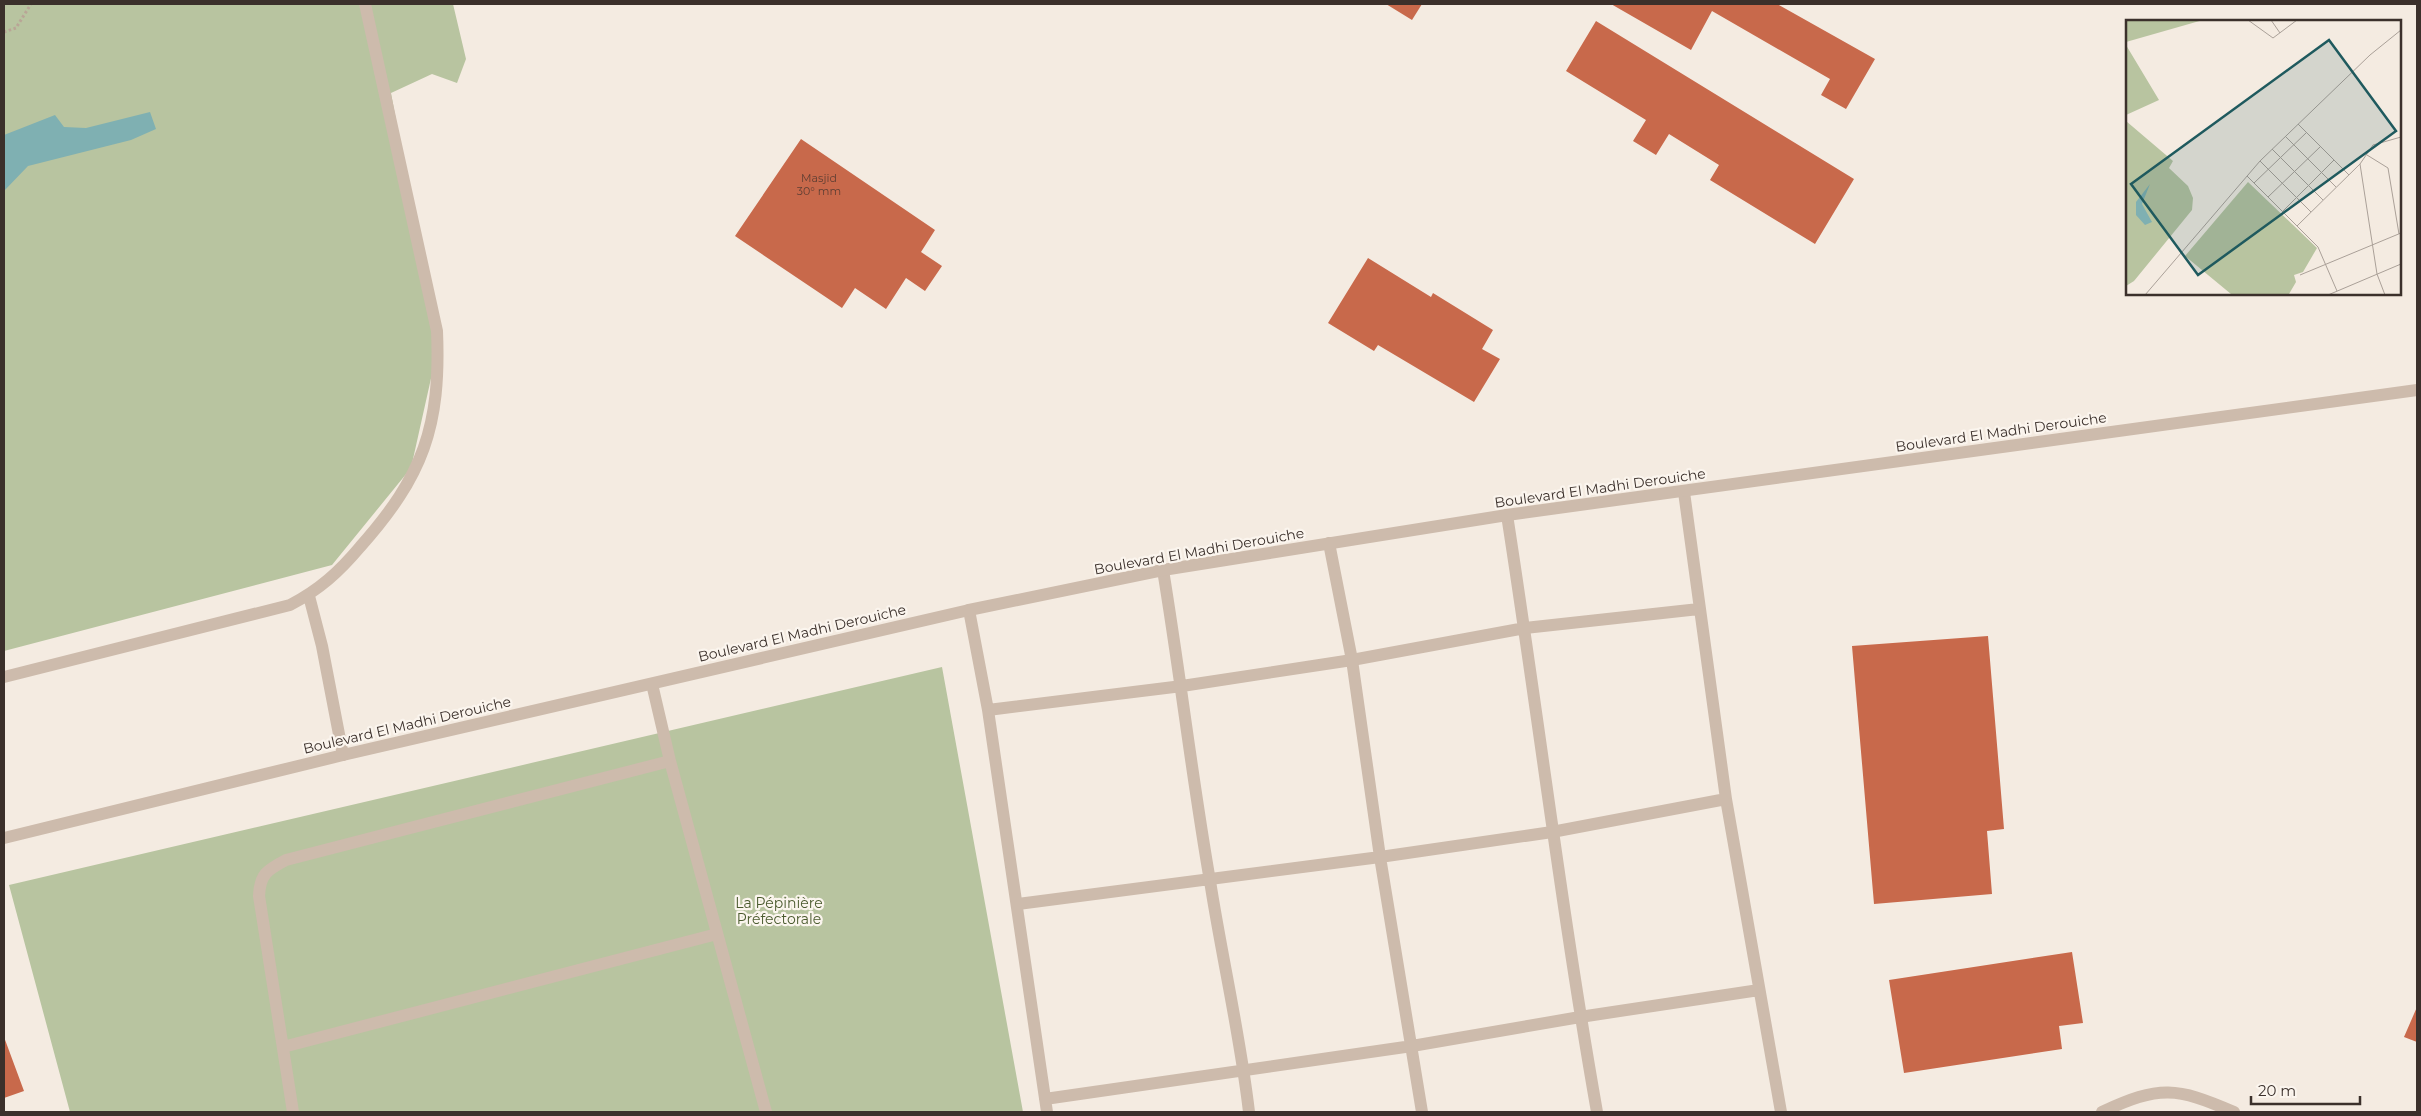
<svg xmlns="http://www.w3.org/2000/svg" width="2421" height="1116" viewBox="0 0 2421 1116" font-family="Montserrat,sans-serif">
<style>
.green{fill:#b8c4a0}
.water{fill:#7fb0b2}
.building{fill:#c8694b}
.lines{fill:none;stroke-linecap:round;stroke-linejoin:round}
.path{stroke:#b9a596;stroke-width:3;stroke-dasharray:2.5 2.5;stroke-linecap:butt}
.service{stroke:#cdbbac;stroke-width:12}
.minor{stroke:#cdbbac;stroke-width:12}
.tertiary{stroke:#cdbbac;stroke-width:12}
.labels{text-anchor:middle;stroke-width:4.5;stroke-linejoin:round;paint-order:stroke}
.number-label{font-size:11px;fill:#5e3e33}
.street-label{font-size:14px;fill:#3b302b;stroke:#fbf5ee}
.park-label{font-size:14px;fill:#4a5a2e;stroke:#fbf5ee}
.inset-road{fill:none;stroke:#aaa098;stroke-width:1}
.view{fill:#1f5a5e;fill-opacity:0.15;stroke:#1f5a5e;stroke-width:2.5}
.inset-edge{fill:none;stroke:#3b302b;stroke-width:2.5}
</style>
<rect width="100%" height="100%" fill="#f4ebe1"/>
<path class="green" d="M4,4H453L466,59L457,83L432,74L391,93L438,347L411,468L332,565L4,651Z
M942,667L1023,1112H70L9,885Z"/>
<path class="water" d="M150,112L156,129L131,140L28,166L4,191V135L55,115L64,127L86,128Z"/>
<path class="building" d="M1386,4H1422L1412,20Z
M1611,4H1777L1875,59L1846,109L1821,95L1830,79L1712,11L1691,50Z
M1596,21L1854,179L1815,244L1710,180L1719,165L1669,134L1656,155L1633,141L1646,120L1566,71Z
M801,139L935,230L921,252L942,266L925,291L906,278L886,309L855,288L842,308L735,236Z
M1368,258L1431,297L1433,293L1493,330L1482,349L1500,359L1474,402L1378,345L1374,351L1328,323Z
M1988,636L2004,829L1987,831L1992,894L1874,904L1852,646Z
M2072,952L2083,1023L2059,1026L2062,1049L1904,1073L1889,980Z
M2417,1007V1042L2404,1037Z
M4,1037L24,1091L4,1098Z"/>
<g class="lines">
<path class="path" d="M4,32L16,28L31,4"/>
<path class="service" d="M309,596L322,646L343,755
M4,677L290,605C319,590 339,572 360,547C423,476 441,427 437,331L365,4
M652,684L670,761L766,1112
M283,1047L717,934
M293,1112L259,896C260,874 267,870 286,860L670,761"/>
<path class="minor" d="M1684,492L1726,799L1781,1112
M1507,515C1538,714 1562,914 1597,1112
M1329,543L1352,660L1380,857L1422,1112
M1163,570C1180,673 1192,778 1210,881C1222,958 1240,1034 1249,1112
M969,610L988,710L1047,1112
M988,710L1182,686L1352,660L1525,628L1699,609
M1018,904L1380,857L1552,832L1726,799
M1045,1099L1412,1046L1580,1017L1759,990
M2102,1112C2160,1085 2176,1087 2234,1112"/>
<path class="tertiary" d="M4,838L343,755L969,610L1163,570L1507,515L2417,390"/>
</g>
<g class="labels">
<g class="number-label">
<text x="819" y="182">Masjid<tspan x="819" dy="13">30° mm</tspan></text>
</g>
<g class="street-label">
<text transform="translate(2001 432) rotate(-8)" y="5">Boulevard El Madhi Derouiche</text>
<text transform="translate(1600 488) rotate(-8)" y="5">Boulevard El Madhi Derouiche</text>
<text transform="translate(1199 551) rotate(-10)" y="5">Boulevard El Madhi Derouiche</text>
<text transform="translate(802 633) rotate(-13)" y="5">Boulevard El Madhi Derouiche</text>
<text transform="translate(407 725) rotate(-13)" y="5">Boulevard El Madhi Derouiche</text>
</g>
<g class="park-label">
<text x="779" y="908">La Pépinière<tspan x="779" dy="16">Préfectorale</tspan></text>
</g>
</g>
<g transform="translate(2126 20)">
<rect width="275" height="275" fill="#f4ebe1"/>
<path d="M0,0H77L0,22ZM0,25L33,80L0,95ZM0,101L47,141L43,148L62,166L67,178L66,190L8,261L0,266ZM122,162L191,228L177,252L168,255L170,262L163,274H105L59,236Z" fill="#b8c4a0"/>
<path d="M24,164L16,184L26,202L19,205L10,195V182Z" fill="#7fb0b2"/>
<path class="inset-road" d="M122,0L147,18L171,0M145,0L154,13M172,104L223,155M159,116L210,167M146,129L197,180M241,135L262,148L273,214M134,141L185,192M234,144L251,254L259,275M121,156L192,227L211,271M128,163L180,113M142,177L194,127M156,192L208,140M171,206L234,144L247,125L275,117M174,255L275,213M19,275L134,141L244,35L275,10M202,275L275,244"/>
<path class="view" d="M203,20L270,111L72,255L5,164Z"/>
<rect width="275" height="275" class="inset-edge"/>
</g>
<rect width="2421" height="1116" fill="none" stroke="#3b302b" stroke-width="10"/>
<path d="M2251 1096v8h109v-8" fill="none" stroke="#3b302b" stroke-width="2.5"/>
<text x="2258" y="1096" font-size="15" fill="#3b302b" stroke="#fbf5ee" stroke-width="4" paint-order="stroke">20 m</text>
</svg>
